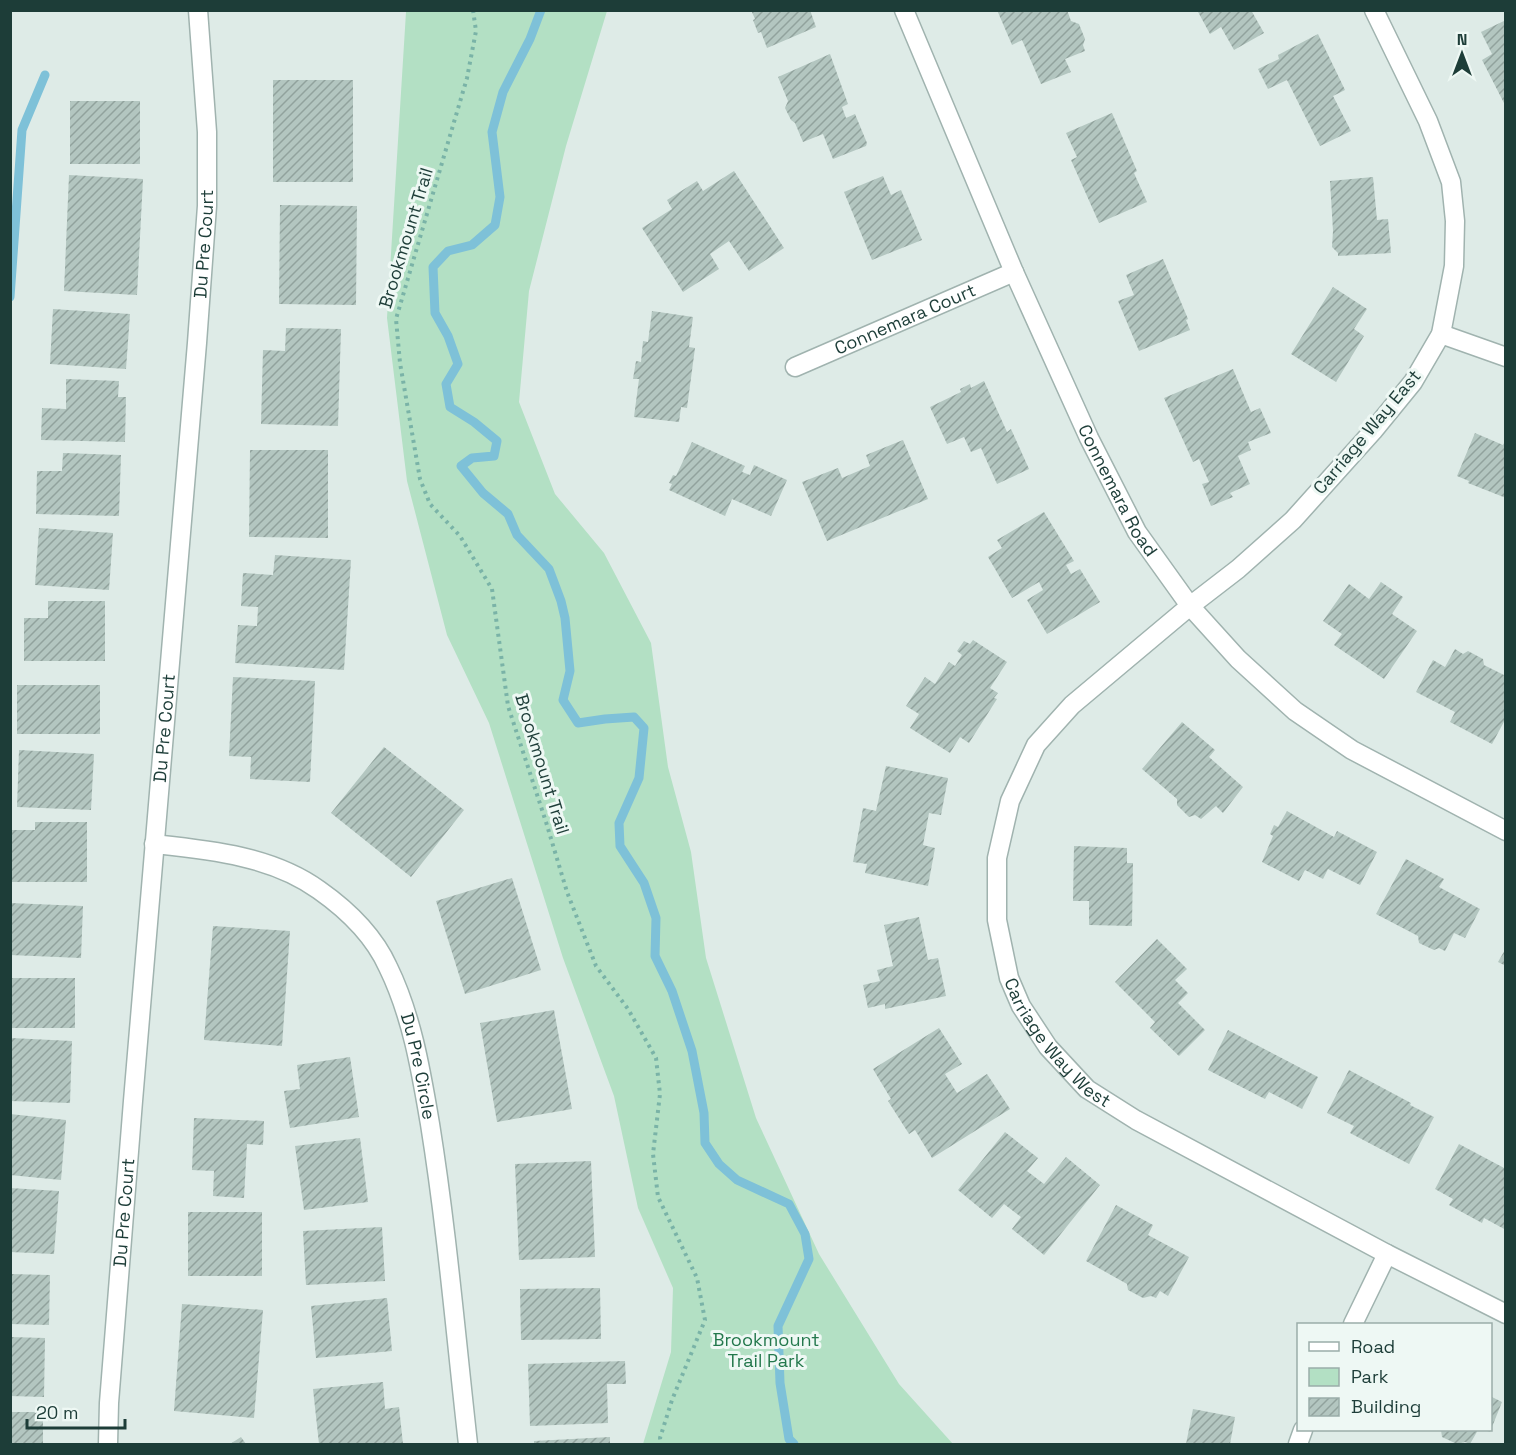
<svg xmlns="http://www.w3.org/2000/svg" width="1516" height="1455" viewBox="0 0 1516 1455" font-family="'Space Grotesk',sans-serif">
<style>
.green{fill:#b3e0c4}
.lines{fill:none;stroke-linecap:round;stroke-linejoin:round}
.stream{stroke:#7ec1d8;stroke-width:9}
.building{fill:url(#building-hatch)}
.street-casing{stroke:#a0b3af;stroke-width:21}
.path{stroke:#7ab3a7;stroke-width:4;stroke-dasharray:3 4.5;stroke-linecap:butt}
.street{stroke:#fff;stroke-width:18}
.labels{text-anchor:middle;stroke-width:6;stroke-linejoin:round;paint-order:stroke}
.street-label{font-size:18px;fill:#1d3d38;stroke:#eef8f4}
.park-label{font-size:18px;fill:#23784c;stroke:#eef8f4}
</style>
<defs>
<pattern id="building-hatch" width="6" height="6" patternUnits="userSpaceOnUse" patternTransform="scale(1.5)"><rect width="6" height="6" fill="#b3c6c0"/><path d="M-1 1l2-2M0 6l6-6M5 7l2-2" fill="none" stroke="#91a29d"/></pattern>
</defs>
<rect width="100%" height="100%" fill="#deebe7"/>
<path class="green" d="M413,10L607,11L566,146L529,291L519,402L555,494L604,553L651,643L668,767L691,852L706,958L756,1118L819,1254L899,1384L953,1444H643L671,1352L673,1288L638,1208L614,1096L563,958L489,723L447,635L407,481L387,318L406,12Z"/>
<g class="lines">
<path class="stream" d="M541,10L530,39L503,92L492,132L500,197L495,225L472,245L448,251L433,267L435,313L448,336L458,364L446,384L450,407L474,422L497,441L494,456L472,458L461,466L483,493L508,514L517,535L549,569L561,601L565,618L570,671L563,700L578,723L605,719L634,717L644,728L639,778L619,823L620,846L644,883L656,918L655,956L672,991L692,1051L704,1113L705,1143L719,1164L737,1180L789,1204L805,1234L809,1259L778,1326L780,1383L789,1439L794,1444
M10,297L22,130L45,75"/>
</g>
<path class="building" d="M751,10H810L816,27L767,48L761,32L758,33L753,20L755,19Z
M997,10H1067L1071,21L1079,24L1085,39L1083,45L1085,51L1065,59L1071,72L1041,84L1022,40L1012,45Z
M1197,10H1251L1264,33L1234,50L1221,27L1210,34Z
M1506,20V107L1482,60L1492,54L1481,32Z
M1318,34L1345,90L1333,96L1351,131L1320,146L1287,80L1268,89L1258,69L1279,59L1278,55Z
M830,54L848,104L842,107L846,118L855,114L867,143L866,146L833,159L823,134L803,142L795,123L791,120L785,108L788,101L778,77Z
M273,80H353V182H273Z
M70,101H140V164H70Z
M1112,113L1137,171L1134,173L1147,202L1099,223L1071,160L1077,157L1066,133Z
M734,171L784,248L749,271L729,241L710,254L719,269L683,292L642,228L672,209L667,200L697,181L703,191Z
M69,175L143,179L137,295L64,291Z
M883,176L891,195L901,190L922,240L872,260L844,192Z
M1373,177L1377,220L1388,219L1391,253L1338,256V253L1332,247L1333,231L1330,181Z
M280,205L357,206L356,305L279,304Z
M1163,259L1188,319L1186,320L1190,330L1139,351L1118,301L1134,295L1126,275Z
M1333,287L1367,309L1354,329L1364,336L1336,382L1291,354Z
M53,309L130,314L126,369L50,364Z
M652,311L693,317L689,347L695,348L687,408L681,407L679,422L634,417L639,379H633L636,361L641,362L643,341L648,342Z
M286,328L341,329L338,426L261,424L263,350L285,351Z
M1233,369L1251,412L1260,408L1271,433L1248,442L1251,450L1238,456L1250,484L1230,493L1233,497L1211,506L1202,484L1209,482L1199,459L1193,462L1164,398Z
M66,379L119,381L118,397H126L125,442L41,440L42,408L66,409Z
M984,381L1007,432L1011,429L1029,469L997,484L981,448L971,452L964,437L947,444L930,407L961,392L960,389L970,384L971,388Z
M1475,433L1503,445L1506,439V498L1468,483L1469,481L1457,476Z
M903,440L928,499L827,541L802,482L838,468L842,478L870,466L866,455Z
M692,442L745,466L742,472L750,475L754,465L787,480L771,516L732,499L725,516L669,490L672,484L669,483L673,475L676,476Z
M250,450H328V538L249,537Z
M63,453L121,455L119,516L36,514L37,471H62Z
M1044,512L1074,561L1066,565L1071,574L1080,569L1100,602L1047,634L1027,600L1043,590L1039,582L1012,598L988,557L1002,548L997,540Z
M39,528L113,533L109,590L35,585Z
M275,555L351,560L344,670L235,663L238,625L257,626L258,607L241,606L243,573L273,575Z
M1381,582L1403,597L1392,614L1417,631L1384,679L1334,645L1342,634L1323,621L1349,584L1369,599Z
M48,601H105V661H24V618H48Z
M973,640L1007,662L990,688L998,693L994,698L997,699L969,743L960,737L950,753L910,728L919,714L906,706L925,677L935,684L949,662L955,666L962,655L957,651L964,641L970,644Z
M1455,649L1463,654L1468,651L1483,659L1484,665L1506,676V718L1492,744L1450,722L1455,712L1416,692L1433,660L1445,667Z
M233,677L315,681L310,782L250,779L251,757L229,756Z
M17,685H100V734H17Z
M1182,722L1215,750L1209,757L1243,787L1223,813L1216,806L1201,819L1195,815L1189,817L1177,805V799L1142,769Z
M384,747L464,810L411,877L331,813Z
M19,750L94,754L91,810L17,807Z
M886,766L948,778L941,815L929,813L923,845L935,848L928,886L865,873L867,864L853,862L863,808L876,811Z
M1287,811L1334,837L1337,831L1377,852L1360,885L1328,869L1323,879L1305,870L1299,881L1262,862L1273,836L1270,834L1274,825L1278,827Z
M35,822H87V882H12V830H35Z
M1074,846L1127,848V863H1133L1132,926L1089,925V901H1073Z
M1406,859L1444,879L1439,887L1480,909L1465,938L1454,933L1445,951L1439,948L1434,950L1419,943L1418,936L1376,914Z
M512,878L541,970L465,994L436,901Z
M10,903L83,906L81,958L10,955Z
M919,917L928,960L938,958L946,996L885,1009V1004L868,1008L863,985L880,981L877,970L893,966L884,925Z
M213,926L290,931L282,1046L204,1040Z
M1157,939L1187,969L1175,980L1188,993L1178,1003L1205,1030L1179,1056L1150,1028L1155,1022L1115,982Z
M1506,948V966L1498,962Z
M10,978H75V1028H10Z
M554,1010L572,1109L497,1122L480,1023Z
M939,1028L962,1064L945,1074L957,1093L987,1074L1010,1109L932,1158L915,1130L909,1134L888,1101L891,1099L873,1069Z
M1228,1030L1318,1077L1302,1109L1269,1092L1265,1099L1208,1070Z
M11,1038L72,1041L70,1103L10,1101Z
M350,1057L359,1117L290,1128L284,1091L300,1089L297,1065Z
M1349,1070L1411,1103L1410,1105L1434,1117L1409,1164L1350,1133L1354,1126L1327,1113Z
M10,1114L66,1120L61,1180L10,1175Z
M194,1118L264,1121L263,1145L247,1144L244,1198L213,1196L214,1171L192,1170Z
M1005,1132L1038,1158L1027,1171L1044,1184L1066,1157L1100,1185L1044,1255L1012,1229L1021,1217L1004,1204L992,1218L958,1190Z
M360,1138L368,1202L304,1210L295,1146Z
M1459,1144L1506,1169V1230L1484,1218L1482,1223L1449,1205L1453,1199L1435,1189Z
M591,1161L595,1257L519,1260L515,1164Z
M10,1188L59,1191L54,1254L10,1252Z
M1116,1205L1153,1225L1148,1235L1189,1257L1168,1296L1160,1291L1156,1298L1151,1296L1143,1298L1128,1290L1127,1284L1086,1261Z
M188,1212H262V1276H188Z
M382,1227L385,1281L306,1285L303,1231Z
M10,1274L50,1275L49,1325L10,1324Z
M600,1288L601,1339L521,1340L520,1289Z
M387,1298L392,1351L316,1358L311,1306Z
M182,1304L263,1310L254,1418L174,1411Z
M10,1337L45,1338L44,1397L10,1396Z
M625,1361L626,1384H607L608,1423L530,1426L528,1364Z
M383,1382L385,1409L399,1407L403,1444H319L313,1389Z
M1490,1396L1502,1402L1490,1432L1484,1430H1490Z
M1193,1409L1235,1417L1230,1444H1186Z
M10,1412H43V1444H10Z
M1441,1430H1478L1470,1444L1465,1442L1457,1444L1442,1437Z
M241,1437L246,1444H230Z
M610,1437V1444H534V1441Z"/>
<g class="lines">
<g class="street-casing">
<g id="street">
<path id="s1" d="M904,10L1014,272L1089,438L1137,532L1190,606L1238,659L1295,711L1352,750L1506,831"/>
<path id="s2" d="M1374,10L1428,121L1451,182L1455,221L1454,266L1441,334L1413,382L1373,431L1293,520L1238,569L1190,606L1072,705L1036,745L1010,801L997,858V920L1009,978L1021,1006L1048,1047L1087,1089L1136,1120L1387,1254L1506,1314"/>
<path d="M1441,334L1506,357"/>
<path id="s3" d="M795,367L1014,272"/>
<path id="s4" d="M154,844C210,850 272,856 319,890C346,909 374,936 388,967C412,1016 421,1071 430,1124C447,1230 456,1338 468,1444"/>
<path d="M1353,1324L1387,1254"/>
<path id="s5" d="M108,1444L109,1403L133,1101L197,343L207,206V132L198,10"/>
<path d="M1298,1444L1303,1430"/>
</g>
</g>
<path class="path" d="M473,10L476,31L467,78L396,319L400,363L420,479L430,504L460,536L492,589L508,706L546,822L567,892L596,966L628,1009L656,1058L660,1094L653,1154L658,1197L697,1278L705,1320L672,1400L660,1438L661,1444"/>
<use href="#street" class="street"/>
</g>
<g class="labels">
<g class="street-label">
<text transform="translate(406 238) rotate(-73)" y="6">Brookmount Trail</text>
<text dy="6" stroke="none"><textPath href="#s5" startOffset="1204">Du Pre Court</textPath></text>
<text dy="6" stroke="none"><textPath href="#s3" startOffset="120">Connemara Court</textPath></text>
<text transform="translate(1367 432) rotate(-50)" y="6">Carriage Way East</text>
<text dy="6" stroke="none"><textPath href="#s1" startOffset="526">Connemara Road</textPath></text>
<text dy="6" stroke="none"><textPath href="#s5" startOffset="718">Du Pre Court</textPath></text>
<text transform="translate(542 764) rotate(73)" y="6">Brookmount Trail</text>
<text dy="6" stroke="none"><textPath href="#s2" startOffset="1246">Carriage Way West</textPath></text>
<text dy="6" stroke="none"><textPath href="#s4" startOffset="382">Du Pre Circle</textPath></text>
<text dy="6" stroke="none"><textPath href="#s5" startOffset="232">Du Pre Court</textPath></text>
</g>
<g class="park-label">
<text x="766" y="1346">Brookmount<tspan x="766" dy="21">Trail Park</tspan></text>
</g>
</g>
<rect width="1516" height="1455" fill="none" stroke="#1d3d38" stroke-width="24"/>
<rect x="1297" y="1323" width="195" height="108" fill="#eef8f4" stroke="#9aada9" stroke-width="1.5"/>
<rect x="1309" y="1342" width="30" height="9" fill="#ffffff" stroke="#9aada9" stroke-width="1.5"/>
<text x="1351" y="1353" font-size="18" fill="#1d3d38">Road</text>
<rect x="1309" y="1368" width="30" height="18" fill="#b3e0c4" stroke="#9aada9" stroke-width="1.5"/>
<text x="1351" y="1383" font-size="18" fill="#1d3d38">Park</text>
<rect x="1309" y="1398" width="30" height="18" fill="url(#building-hatch)" stroke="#9aada9" stroke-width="1.5"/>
<text x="1351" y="1413" font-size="18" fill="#1d3d38">Building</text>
<g transform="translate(1462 54)" stroke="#eef8f4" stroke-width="4.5" paint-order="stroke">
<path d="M0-4.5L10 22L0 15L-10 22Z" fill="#1d3d38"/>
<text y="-9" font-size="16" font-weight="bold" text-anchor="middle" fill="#1d3d38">N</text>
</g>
<path d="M27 1419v9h98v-9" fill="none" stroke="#1d3d38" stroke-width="3"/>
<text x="36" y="1419" font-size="18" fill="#1d3d38" stroke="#eef8f4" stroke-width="4.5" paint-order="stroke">20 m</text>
</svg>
